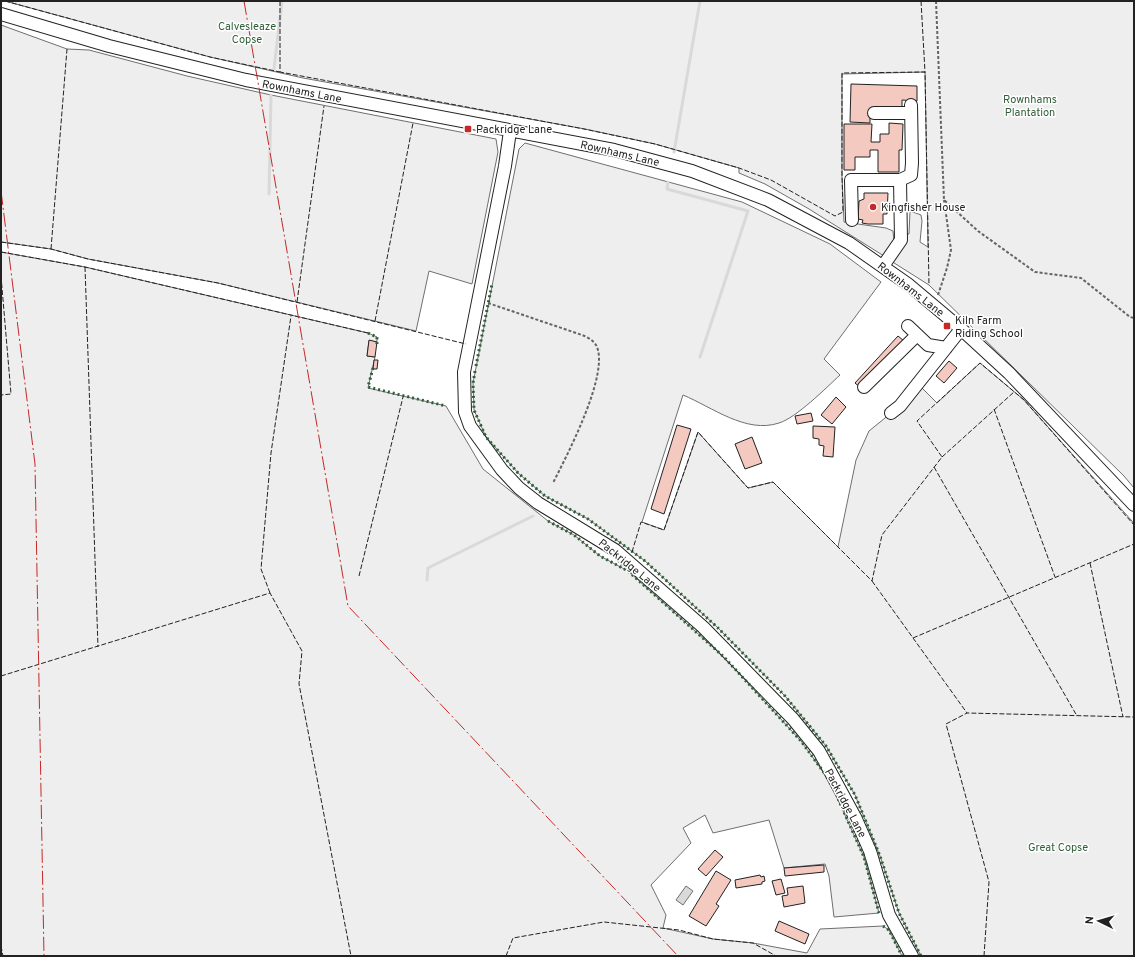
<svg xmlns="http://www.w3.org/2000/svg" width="1135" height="957" viewBox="0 0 1135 957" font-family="Overpass,sans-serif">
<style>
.green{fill:#eee;stroke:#6f6f6f}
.water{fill:#d9d9d9;stroke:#6f6f6f}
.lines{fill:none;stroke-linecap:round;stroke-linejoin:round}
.stream{stroke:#d9d9d9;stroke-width:3}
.building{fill:#f3c9c0;stroke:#222}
.minor-casing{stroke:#222;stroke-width:14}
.path{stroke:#646464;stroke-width:2;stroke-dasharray:3 2;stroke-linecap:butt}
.minor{stroke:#fff;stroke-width:12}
.hedge{stroke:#2f5e38;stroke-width:3;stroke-dasharray:2 3;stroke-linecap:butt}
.fence{stroke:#222;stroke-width:1;stroke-dasharray:5 2;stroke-linecap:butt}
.power{stroke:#c62828;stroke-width:1;stroke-dasharray:14 3 2 3;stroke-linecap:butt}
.poi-dot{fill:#c62828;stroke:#fff;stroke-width:1.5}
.labels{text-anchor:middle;stroke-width:3;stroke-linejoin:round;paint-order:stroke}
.park-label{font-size:11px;fill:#2f5e38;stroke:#fff}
.street-label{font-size:11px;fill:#222;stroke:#fff}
.poi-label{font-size:11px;fill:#222;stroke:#fff;text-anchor:start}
</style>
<rect width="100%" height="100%" fill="#fff"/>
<path class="green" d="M5,1H1134V488L1124,476L929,285L891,261L904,234H909L910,211L921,215L922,221L920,242L928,247L925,72L842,74V176L844,222L886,228L893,231L894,242L884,256L809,209L765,184L739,173V168L655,144L585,129L303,78L210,57Z
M1,25L67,49L89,50L187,76L271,95L496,139L498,152L472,284L429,271L416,331L218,283L88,259L51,249L1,242Z
M525,143L742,202L830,244L881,282L824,359L840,375C826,388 796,418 779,423C746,434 712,407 683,395L642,522L664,530L698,432L748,488L773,482L838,547L856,460L869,431L922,388L937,403L980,363L1024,400L1132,521L1134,525V956H921L899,913L880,856L855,795L826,746L785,696L718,628L645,561L588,519L545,496L518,473L486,437L474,410L473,383L519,149Z
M1,252L85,267L368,333L377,337V342L369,341L367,356L375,357L368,388L446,406L483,469L548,521L574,535L600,556L628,571L724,657L801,741L829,780L864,857L879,913L834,917L829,876L825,864L784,868L769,820L713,833L705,815L683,828L691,843L651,885L666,915L663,928L713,939L753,943L807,953L820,929L883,926L889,930L902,956H1Z"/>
<path class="water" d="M686,886L693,891L683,905L676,900Z"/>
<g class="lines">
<path class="stream" d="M274,69L282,1
M674,152L700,1
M668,182L667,189L748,211L700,357
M269,194L271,95
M427,580L428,568L533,516"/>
</g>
<path class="building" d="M851,84L917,86V101L902,100V109H870V123L850,122Z
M889,123L903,124L902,150H899V172H878V150H870V157H855V170H844V124H872L871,142H880V134H889Z
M864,193H888L887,214H883V224H868L862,223L863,220L858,219L859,201L864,199Z
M898,336L904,341L861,388L855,383Z
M369,340L377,342L375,357L367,356Z
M374,360H378L377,369H373Z
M949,361L957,368L944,383L936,376Z
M836,397L846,407L832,424L821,415Z
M811,413L813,421L797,424L795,416Z
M677,425L691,429L664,514L651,509Z
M813,426L835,427L833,457L823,456L824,446L819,445V439L813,438Z
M752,437L762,463L745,469L735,444Z
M715,850L723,857L706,876L698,869Z
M824,865V872L785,876L784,868Z
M716,871L731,880L716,904L719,906L706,926L689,916Z
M760,875L761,877L764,876L765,881L762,882V884L736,888L735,880Z
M781,879L785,893L776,895L772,881Z
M803,886L805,903L784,907L782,896L788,895L787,888Z
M779,921L809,934L805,944L775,931Z"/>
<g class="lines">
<g class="minor-casing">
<path id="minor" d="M1,14L109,46L246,80L614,150L692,171L768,200L849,243L909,285L959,327L1009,373L1134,505
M874,113H911
M510,131L505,166L464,372L465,412L470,426L502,470L519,488L538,503L615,550L703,627L793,719L819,751L855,817L870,851L889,915L912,956
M852,220L851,180H900
M883,266L901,240L900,180L911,175L912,163L911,105
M908,326L928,345L946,348
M864,387L916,336
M891,413L900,406L961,329"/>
</g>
<path class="path" d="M936,1L944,200L978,231L1035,272L1081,278L1130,317L1134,318
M938,295L947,268L951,250L944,200
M488,303L582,335C587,337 593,340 596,345C611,372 566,457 553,483"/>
<use href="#minor" class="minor"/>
<path class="hedge" d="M368,333L377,337V344
M476,366L492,284
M373,368L368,387L446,406
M475,371L473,383L474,410L486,437L518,473L545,496L588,519L645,561L718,628L785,696L826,746L855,795L880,856L899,913L921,956
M548,521L574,535L600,556L628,571L724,657L801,741L825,774
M832,785L864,857L879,913
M883,926L889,930L902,956"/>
<path class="fence" d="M5,1L210,57L280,72
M280,1V72L584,129L655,144L739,168L771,180L835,216L843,212L842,176V73L925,72L929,285
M921,1L925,72
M1,242L51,249L88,259L218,283L466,344
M51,249L67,49
M1,252L85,267L368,333
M85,267L98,647
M1,276L11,394L1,395
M297,302L324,106
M375,321L413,123
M994,409L1055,577
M942,457L1014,392
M934,467L1077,716
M632,552L641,522L664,530L698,432L748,488L773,482L872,581L882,535L942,457L917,421L980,363L1024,400L1134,525
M1090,563L1123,717
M359,576L403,397
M872,581L967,713
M270,593L261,569L271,453L291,316
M913,638L1134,544
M1,676L270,593L302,651L299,684L351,956
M1,946L3,956
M506,956L513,938L604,922L679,930L713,939L753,943L776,956
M984,956L989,882L946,724L967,713L1134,717"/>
<path class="power" d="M244,1L348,606L678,956
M1,191L35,464L44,956"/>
</g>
<g class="poi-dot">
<rect x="464" y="125" width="8" height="8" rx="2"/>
<circle cx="873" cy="207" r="4"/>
<rect x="943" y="322" width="8" height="8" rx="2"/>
</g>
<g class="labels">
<g class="park-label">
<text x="247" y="30">Calvesleaze<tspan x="247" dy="13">Copse</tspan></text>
<text x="1030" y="103">Rownhams<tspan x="1030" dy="13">Plantation</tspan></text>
<text x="1058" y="851">Great Copse</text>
</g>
<g class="street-label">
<text transform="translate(302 91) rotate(11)" y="4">Rownhams Lane</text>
<text transform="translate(620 153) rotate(13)" y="4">Rownhams Lane</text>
<text transform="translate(911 289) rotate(38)" y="4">Rownhams Lane</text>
<text transform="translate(630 565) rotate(39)" y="4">Packridge Lane</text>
<text transform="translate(846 803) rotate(62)" y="4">Packridge Lane</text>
</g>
<g class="poi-label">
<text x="476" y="133">Packridge Lane</text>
<text x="881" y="211">Kingfisher House</text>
<text x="955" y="324">Kiln Farm<tspan x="955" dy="13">Riding School</tspan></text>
</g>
</g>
<rect width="1135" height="957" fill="none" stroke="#222222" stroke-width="4"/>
<g transform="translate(1099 921) rotate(275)" stroke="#ffffff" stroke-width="3" paint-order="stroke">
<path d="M0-3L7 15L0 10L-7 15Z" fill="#222222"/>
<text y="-6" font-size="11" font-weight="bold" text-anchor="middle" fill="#222222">N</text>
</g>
</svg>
